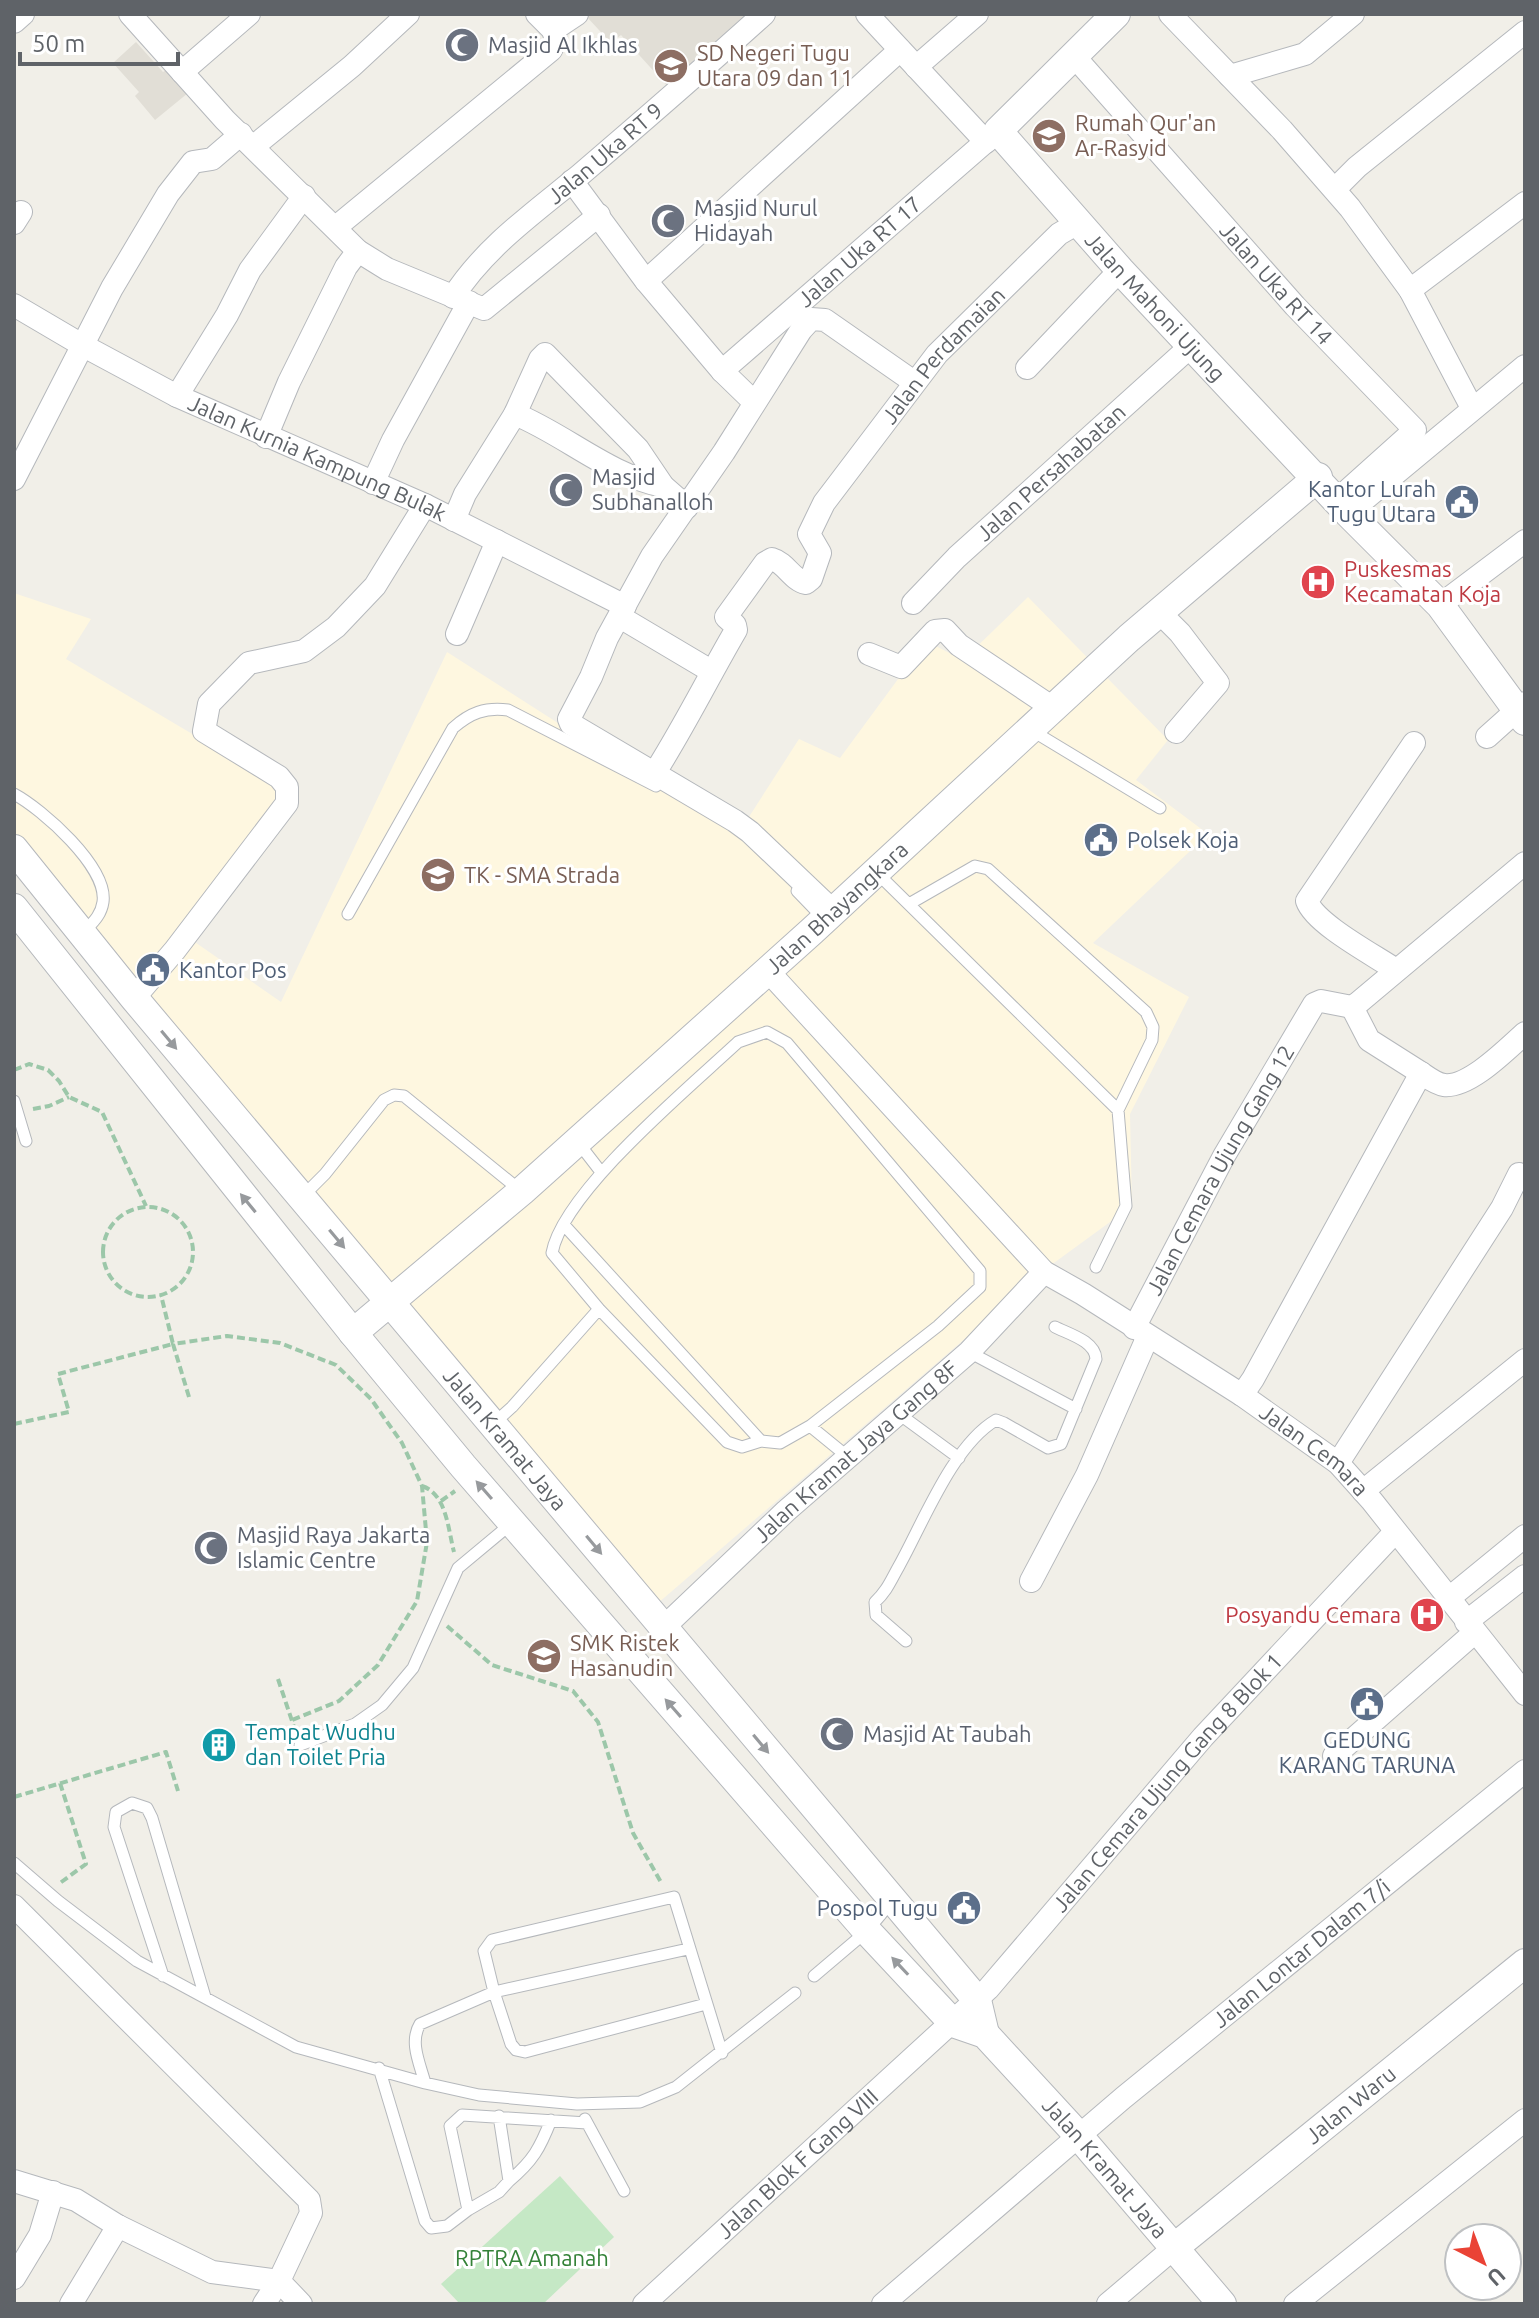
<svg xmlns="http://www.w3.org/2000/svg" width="1539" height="2318" viewBox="0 0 1539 2318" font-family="Ubuntu,sans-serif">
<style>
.commercial{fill:#fef7e0}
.education{fill:#e1ded6}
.green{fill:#c5e8c5}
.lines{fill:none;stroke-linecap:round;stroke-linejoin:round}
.service-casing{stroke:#b5b8bc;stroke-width:13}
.minor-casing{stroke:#b5b8bc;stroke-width:24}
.tertiary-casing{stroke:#b5b8bc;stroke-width:30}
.path{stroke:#9cc7a9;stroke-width:4;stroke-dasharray:8 4;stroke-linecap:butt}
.service{stroke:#fff;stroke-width:11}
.minor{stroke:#fff;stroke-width:22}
.tertiary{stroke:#fff;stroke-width:28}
.oneway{fill:#979a9d}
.labels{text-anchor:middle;stroke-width:6;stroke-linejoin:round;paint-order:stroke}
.worship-label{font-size:22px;fill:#5b616d;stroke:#fff;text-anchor:start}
.education-label{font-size:22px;fill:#785e54;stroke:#fff;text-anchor:start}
.street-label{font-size:22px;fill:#5f6368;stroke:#fff}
.service-label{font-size:22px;fill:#4e5e75;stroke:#fff;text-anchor:end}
.health-label{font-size:22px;fill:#be3a42;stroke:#fff;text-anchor:start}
.culture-label{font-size:22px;fill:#0d838f;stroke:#fff;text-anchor:start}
.park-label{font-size:22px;fill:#348238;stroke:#fff}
</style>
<rect width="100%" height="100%" fill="#f1efe8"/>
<path class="commercial" d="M14,593L91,619L66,659L295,795L189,938L281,1002L447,652L683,803L738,834L799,739L840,758L926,641L963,660L1028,597L1168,740L1136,780L1208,834L1093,943L1189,997L1130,1114L1132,1206L1047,1268L650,1610L14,848Z"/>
<path class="education" d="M588,14H752L669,88L621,35L611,43L586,16Z
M136,42L163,72L168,69L188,93L155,120L135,96L139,92L113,63Z"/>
<path class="green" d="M560,2176L614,2237L543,2304H460L441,2284Z"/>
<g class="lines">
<g class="service-casing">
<path id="service" d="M1031,730L1160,808
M14,794C42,809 108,867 103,902C101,916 92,923 83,933
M876,872L1118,1110
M797,891L824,919
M909,904L975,866L988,869L1146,1012L1153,1027L1152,1040L1118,1110L1126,1206L1096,1267
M348,914L453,728C470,713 485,707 508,710L656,786
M14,1101L26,1141
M577,1141L601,1172
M302,1197L325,1174L384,1100L394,1095L404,1096L521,1191
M564,1225L761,1441
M969,1352L1076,1409
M899,1414L959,1458
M494,1423L512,1407L599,1309
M810,1426L938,1326L980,1287V1271L787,1043L767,1032L738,1042C690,1087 563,1192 552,1253L599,1309L727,1442L742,1447L761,1441L780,1443L810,1426L848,1457
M906,1641L876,1615L875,1602C887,1591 891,1580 899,1566C923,1523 953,1445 996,1420L1004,1423L1048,1448L1061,1444L1096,1359C1095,1341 1069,1334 1055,1327
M300,1745L355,1724L382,1705L413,1668L458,1568L512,1523
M14,1863L58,1901L137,1961L296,2047L425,2083L479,2095L577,2104L640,2102L676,2087L795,1993
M688,1949L494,1992L484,1951L492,1940L674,1897L722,2053
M163,1976L114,1827L116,1812L132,1803L147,1808L152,1818L205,1997
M814,1976L867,1931L892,1901
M379,2068L425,2221L431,2228L447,2226L468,2210L450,2126L462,2115L587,2123
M425,2083C420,2064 409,2042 420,2024L494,1992L511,2044L516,2050L525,2052L706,2004
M585,2119L624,2191
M509,2181C533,2161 540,2148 551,2120
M468,2210L499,2192L509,2181L499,2116"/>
</g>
<g class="minor-casing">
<g id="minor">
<path d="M130,14L225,120L358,251L387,269L484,309L599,215"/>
<path d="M867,14L986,142"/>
<path d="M1170,14L1282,130L1350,208L1410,290L1472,408"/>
<path d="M14,22L23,14"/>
<path d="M553,30L577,14"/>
<path id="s1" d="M1073,55L1295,306L1415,430L1337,500"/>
<path d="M916,67L977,14"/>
<path d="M182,72L249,14"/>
<path d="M1230,76L1305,54L1353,14"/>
<path d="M254,146L352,66L408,14"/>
<path d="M572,181L646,281L722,371L754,402"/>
<path d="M1335,189L1357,167L1525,32"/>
<path d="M14,223L21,212"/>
<path d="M336,227L551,50L556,40L553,30L537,14"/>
<path d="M646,281L900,50"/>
<path d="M1410,290L1525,203"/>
<path id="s2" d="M453,297C485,247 534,213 580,175C642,122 703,69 764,14"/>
<path id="s3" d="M14,305L82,345L177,396L425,505L625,606"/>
<path d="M1027,368L1120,270"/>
<path id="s4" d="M722,371L998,131"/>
<path d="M177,396L227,315L250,270L304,196"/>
<path d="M515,414C566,435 608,475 663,486"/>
<path d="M266,437L289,382L346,267L358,251"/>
<path d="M14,479L112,288L168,194L193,162L212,159L241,134"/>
<path d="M373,483L393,440L469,302"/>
<path d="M1348,513L1525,366"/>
<path d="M454,520L465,494L515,414L540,359L545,354L638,449L663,486L687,507"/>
<path id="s5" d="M913,603L957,557L1191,346"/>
<path d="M1440,605L1525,541"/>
<path d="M1159,612L1180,633L1218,683L1176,732"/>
<path d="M620,617L711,671"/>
<path d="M457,634L497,541"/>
<path d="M869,654L901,667L935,631L945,630L959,645L1053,708"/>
<path d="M1487,737L1525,703"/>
<path id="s6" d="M654,774C684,727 708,678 736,630L735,625L726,617L765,563L772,559C786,563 792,580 806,583L811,579L820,553L809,534L824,503L937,354L1059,234L1076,224"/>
<path d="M833,911L750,832L735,821L571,724L569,719L591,677L607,638L652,556L724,452L801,330L811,319L825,320L914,382"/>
<path id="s7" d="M767,970L1044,1272L1083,1294L1242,1395L1338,1463L1372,1501L1525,1694"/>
<path d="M1396,970C1374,955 1315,924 1307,901L1414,743"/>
<path d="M134,998L175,950L287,803V787L279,777L204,731L209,704L249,663L304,651L336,627L375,586L425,505"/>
<path d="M1352,1007L1369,1040L1421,1073"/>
<path id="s8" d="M1134,1328L1224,1156L1314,1004L1321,1001L1352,1007L1358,1003L1525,863"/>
<path d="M1242,1395L1253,1379L1421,1073C1427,1077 1436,1084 1444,1085C1469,1088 1507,1049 1525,1033"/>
<path d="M1338,1463L1502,1208L1519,1174"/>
<path d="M1363,1491L1525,1360"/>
<path d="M1031,1581L1087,1475L1148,1336"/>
<path d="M1448,1599L1525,1536"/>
<path d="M1466,1622L1525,1576"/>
<path id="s9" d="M664,1627L786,1511L969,1352L1044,1272"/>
<path d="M1334,1756L1474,1633"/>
<path d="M14,1906L309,2200L311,2213L279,2281L301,2304"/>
<path d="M14,2181L76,2200L118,2226L212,2272L279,2281L264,2304"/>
<path d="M14,2278L40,2235L53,2192"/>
<path d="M71,2304L118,2226"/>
<path id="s10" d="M644,2304L988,1989L1203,1737L1395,1532"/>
<path id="s11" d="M883,2304L1123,2098L1525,1771"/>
<path d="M1108,2304L1175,2247"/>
<path d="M1295,2304L1525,2120"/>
</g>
</g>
<g class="tertiary-casing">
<g id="tertiary">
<path id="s12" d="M1116,14L998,131L1120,270L1348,513L1440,605L1525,721"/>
<path id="s13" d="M14,849L134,998L977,2000L985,2034"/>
<path id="s14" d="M14,908L353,1333L463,1466L867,1931L953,2023L985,2034L1078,2135L1222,2304"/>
<path id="s15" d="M353,1333L522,1191L812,931L1129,638L1318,477"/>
<path id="s16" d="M1175,2247L1525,1963"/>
</g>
</g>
<path class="path" d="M14,1070L29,1064L48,1070L59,1081L69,1097L102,1112L146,1206
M33,1109L49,1106L69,1097
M103 1252a45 45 0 1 1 90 0a45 45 0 1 1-90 0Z
M189,1397L173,1344L227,1336L280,1343L336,1365L371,1399L402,1443L422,1486L427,1542L417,1601L378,1665L339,1701L292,1720
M14,1424L69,1412L58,1374L173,1344L161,1295
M422,1486C447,1494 448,1530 454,1552
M441,1501L455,1491
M447,1626L492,1665L573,1691L598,1722L633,1833L662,1884
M278,1679L295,1730
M60,1783L86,1864L60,1883
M14,1797L166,1752L178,1791"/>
<use href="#service" class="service"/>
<use href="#minor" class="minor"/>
<use href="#tertiary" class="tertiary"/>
</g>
<defs><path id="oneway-solid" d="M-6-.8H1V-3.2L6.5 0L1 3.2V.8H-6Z" transform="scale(2)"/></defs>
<g class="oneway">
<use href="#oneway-solid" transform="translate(169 1040) rotate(50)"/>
<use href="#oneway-solid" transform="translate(248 1203) rotate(-129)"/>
<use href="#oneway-solid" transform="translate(337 1239) rotate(50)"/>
<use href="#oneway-solid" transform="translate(484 1490) rotate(-131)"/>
<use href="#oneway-solid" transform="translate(594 1545) rotate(50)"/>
<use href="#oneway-solid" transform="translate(673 1708) rotate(-131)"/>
<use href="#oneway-solid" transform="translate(761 1744) rotate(50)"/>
<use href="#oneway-solid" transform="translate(900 1966) rotate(-133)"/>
</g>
<defs>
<g id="mosque-disc" transform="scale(1.8)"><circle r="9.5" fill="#6b7280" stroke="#fff"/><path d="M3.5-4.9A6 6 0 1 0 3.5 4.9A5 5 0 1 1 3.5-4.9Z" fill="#fff"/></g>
<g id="school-disc" transform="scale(1.8)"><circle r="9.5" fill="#8d6e63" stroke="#fff"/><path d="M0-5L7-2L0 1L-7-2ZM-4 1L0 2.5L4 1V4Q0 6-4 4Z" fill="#fff"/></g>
<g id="civic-disc" transform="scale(1.8)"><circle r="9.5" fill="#5c6f8a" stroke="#fff"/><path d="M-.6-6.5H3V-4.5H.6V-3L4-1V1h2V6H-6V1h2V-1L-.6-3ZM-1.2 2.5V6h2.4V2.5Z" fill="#fff"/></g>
<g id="hospital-disc" transform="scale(1.8)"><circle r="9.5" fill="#e0444e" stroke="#fff"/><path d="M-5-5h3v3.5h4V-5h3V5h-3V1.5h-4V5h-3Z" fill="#fff"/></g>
<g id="building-disc" transform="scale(1.8)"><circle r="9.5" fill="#0f9aa8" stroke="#fff"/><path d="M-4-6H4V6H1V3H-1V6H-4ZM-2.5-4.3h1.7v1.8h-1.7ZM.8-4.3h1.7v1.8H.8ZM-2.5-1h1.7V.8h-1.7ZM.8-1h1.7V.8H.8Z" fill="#fff"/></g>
</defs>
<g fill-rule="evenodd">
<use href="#mosque-disc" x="462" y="45"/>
<use href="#school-disc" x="671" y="66"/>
<use href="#school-disc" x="1049" y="136"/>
<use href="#mosque-disc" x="668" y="221"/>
<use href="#mosque-disc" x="566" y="490"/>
<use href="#civic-disc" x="1462" y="502"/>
<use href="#hospital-disc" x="1318" y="582"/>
<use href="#civic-disc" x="1101" y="840"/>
<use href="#school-disc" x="438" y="875"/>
<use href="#civic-disc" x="153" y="970"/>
<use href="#mosque-disc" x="211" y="1548"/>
<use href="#hospital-disc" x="1427" y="1615"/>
<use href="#school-disc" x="544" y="1656"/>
<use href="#civic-disc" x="1367" y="1704"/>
<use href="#mosque-disc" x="837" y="1734"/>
<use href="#building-disc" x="219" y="1745"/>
<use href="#civic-disc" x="964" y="1908"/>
</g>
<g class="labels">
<g class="worship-label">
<text x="488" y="53">Masjid Al Ikhlas</text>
<text x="694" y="216">Masjid Nurul<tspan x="694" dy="25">Hidayah</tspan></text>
<text x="592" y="485">Masjid<tspan x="592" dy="25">Subhanalloh</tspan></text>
<text x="237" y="1543">Masjid Raya Jakarta<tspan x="237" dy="25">Islamic Centre</tspan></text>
<text x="863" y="1742">Masjid At Taubah</text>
</g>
<g class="education-label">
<text x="697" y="61">SD Negeri Tugu<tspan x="697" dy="25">Utara 09 dan 11</tspan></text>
<text x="1075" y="131">Rumah Qur'an<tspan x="1075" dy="25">Ar-Rasyid</tspan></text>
<text x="464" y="883">TK - SMA Strada</text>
<text x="570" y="1651">SMK Ristek<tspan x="570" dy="25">Hasanudin</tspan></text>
</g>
<g class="street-label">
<text dy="8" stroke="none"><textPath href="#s2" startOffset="210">Jalan Uka RT 9</textPath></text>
<text dy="8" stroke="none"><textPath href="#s4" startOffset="182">Jalan Uka RT 17</textPath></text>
<text dy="8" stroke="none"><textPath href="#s1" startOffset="306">Jalan Uka RT 14</textPath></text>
<text dy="8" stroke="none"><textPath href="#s12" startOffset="402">Jalan Mahoni Ujung</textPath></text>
<text dy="8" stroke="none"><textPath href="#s6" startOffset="580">Jalan Perdamaian</textPath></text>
<text dy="8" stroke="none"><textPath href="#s3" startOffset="340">Jalan Kurnia Kampung Bulak</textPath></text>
<text dy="8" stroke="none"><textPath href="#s5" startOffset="190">Jalan Persahabatan</textPath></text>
<text dy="8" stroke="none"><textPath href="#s15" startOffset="644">Jalan Bhayangkara</textPath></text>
<text dy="8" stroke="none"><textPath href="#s8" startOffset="180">Jalan Cemara Ujung Gang 12</textPath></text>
<text dy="8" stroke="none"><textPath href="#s13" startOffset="768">Jalan Kramat Jaya</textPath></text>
<text dy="8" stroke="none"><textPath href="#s9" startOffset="260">Jalan Kramat Jaya Gang 8F</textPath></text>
<text dy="8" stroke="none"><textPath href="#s7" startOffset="734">Jalan Cemara</textPath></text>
<text dy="8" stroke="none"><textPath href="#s10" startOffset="740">Jalan Cemara Ujung Gang 8 Blok 1</textPath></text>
<text dy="8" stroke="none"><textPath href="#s11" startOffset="546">Jalan Lontar Dalam 7/i</textPath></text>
<text dy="8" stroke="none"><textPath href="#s16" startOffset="226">Jalan Waru</textPath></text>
<text dy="8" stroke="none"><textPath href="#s10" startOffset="208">Jalan Blok F Gang VIII</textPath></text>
<text dy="8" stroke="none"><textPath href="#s14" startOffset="1672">Jalan Kramat Jaya</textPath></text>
</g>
<g class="service-label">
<text x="1436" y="497">Kantor Lurah<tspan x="1436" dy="25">Tugu Utara</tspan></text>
<text x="1127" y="848" text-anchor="start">Polsek Koja</text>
<text x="179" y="978" text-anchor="start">Kantor Pos</text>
<text x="1367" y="1748" text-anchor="middle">GEDUNG<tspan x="1367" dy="25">KARANG TARUNA</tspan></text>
<text x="938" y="1916">Pospol Tugu</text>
</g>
<g class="health-label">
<text x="1344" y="577">Puskesmas<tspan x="1344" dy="25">Kecamatan Koja</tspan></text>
<text x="1401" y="1623" text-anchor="end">Posyandu Cemara</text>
</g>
<g class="culture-label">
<text x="245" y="1740">Tempat Wudhu<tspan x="245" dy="25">dan Toilet Pria</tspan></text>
</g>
<g class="park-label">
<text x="532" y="2266">RPTRA Amanah</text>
</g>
</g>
<rect width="1539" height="2318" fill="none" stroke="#5f6368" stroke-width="32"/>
<g transform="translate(1483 2262) rotate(138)"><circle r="38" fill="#ffffff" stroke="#bfc1c3" stroke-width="2"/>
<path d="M0-6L14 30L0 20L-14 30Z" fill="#ea4335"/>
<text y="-12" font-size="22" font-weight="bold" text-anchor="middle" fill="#5f6368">U</text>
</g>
<path d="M20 52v12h158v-12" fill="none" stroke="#5f6368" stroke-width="4"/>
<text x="32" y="52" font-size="24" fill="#5f6368" stroke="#ffffff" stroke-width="6" paint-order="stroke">50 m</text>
</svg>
